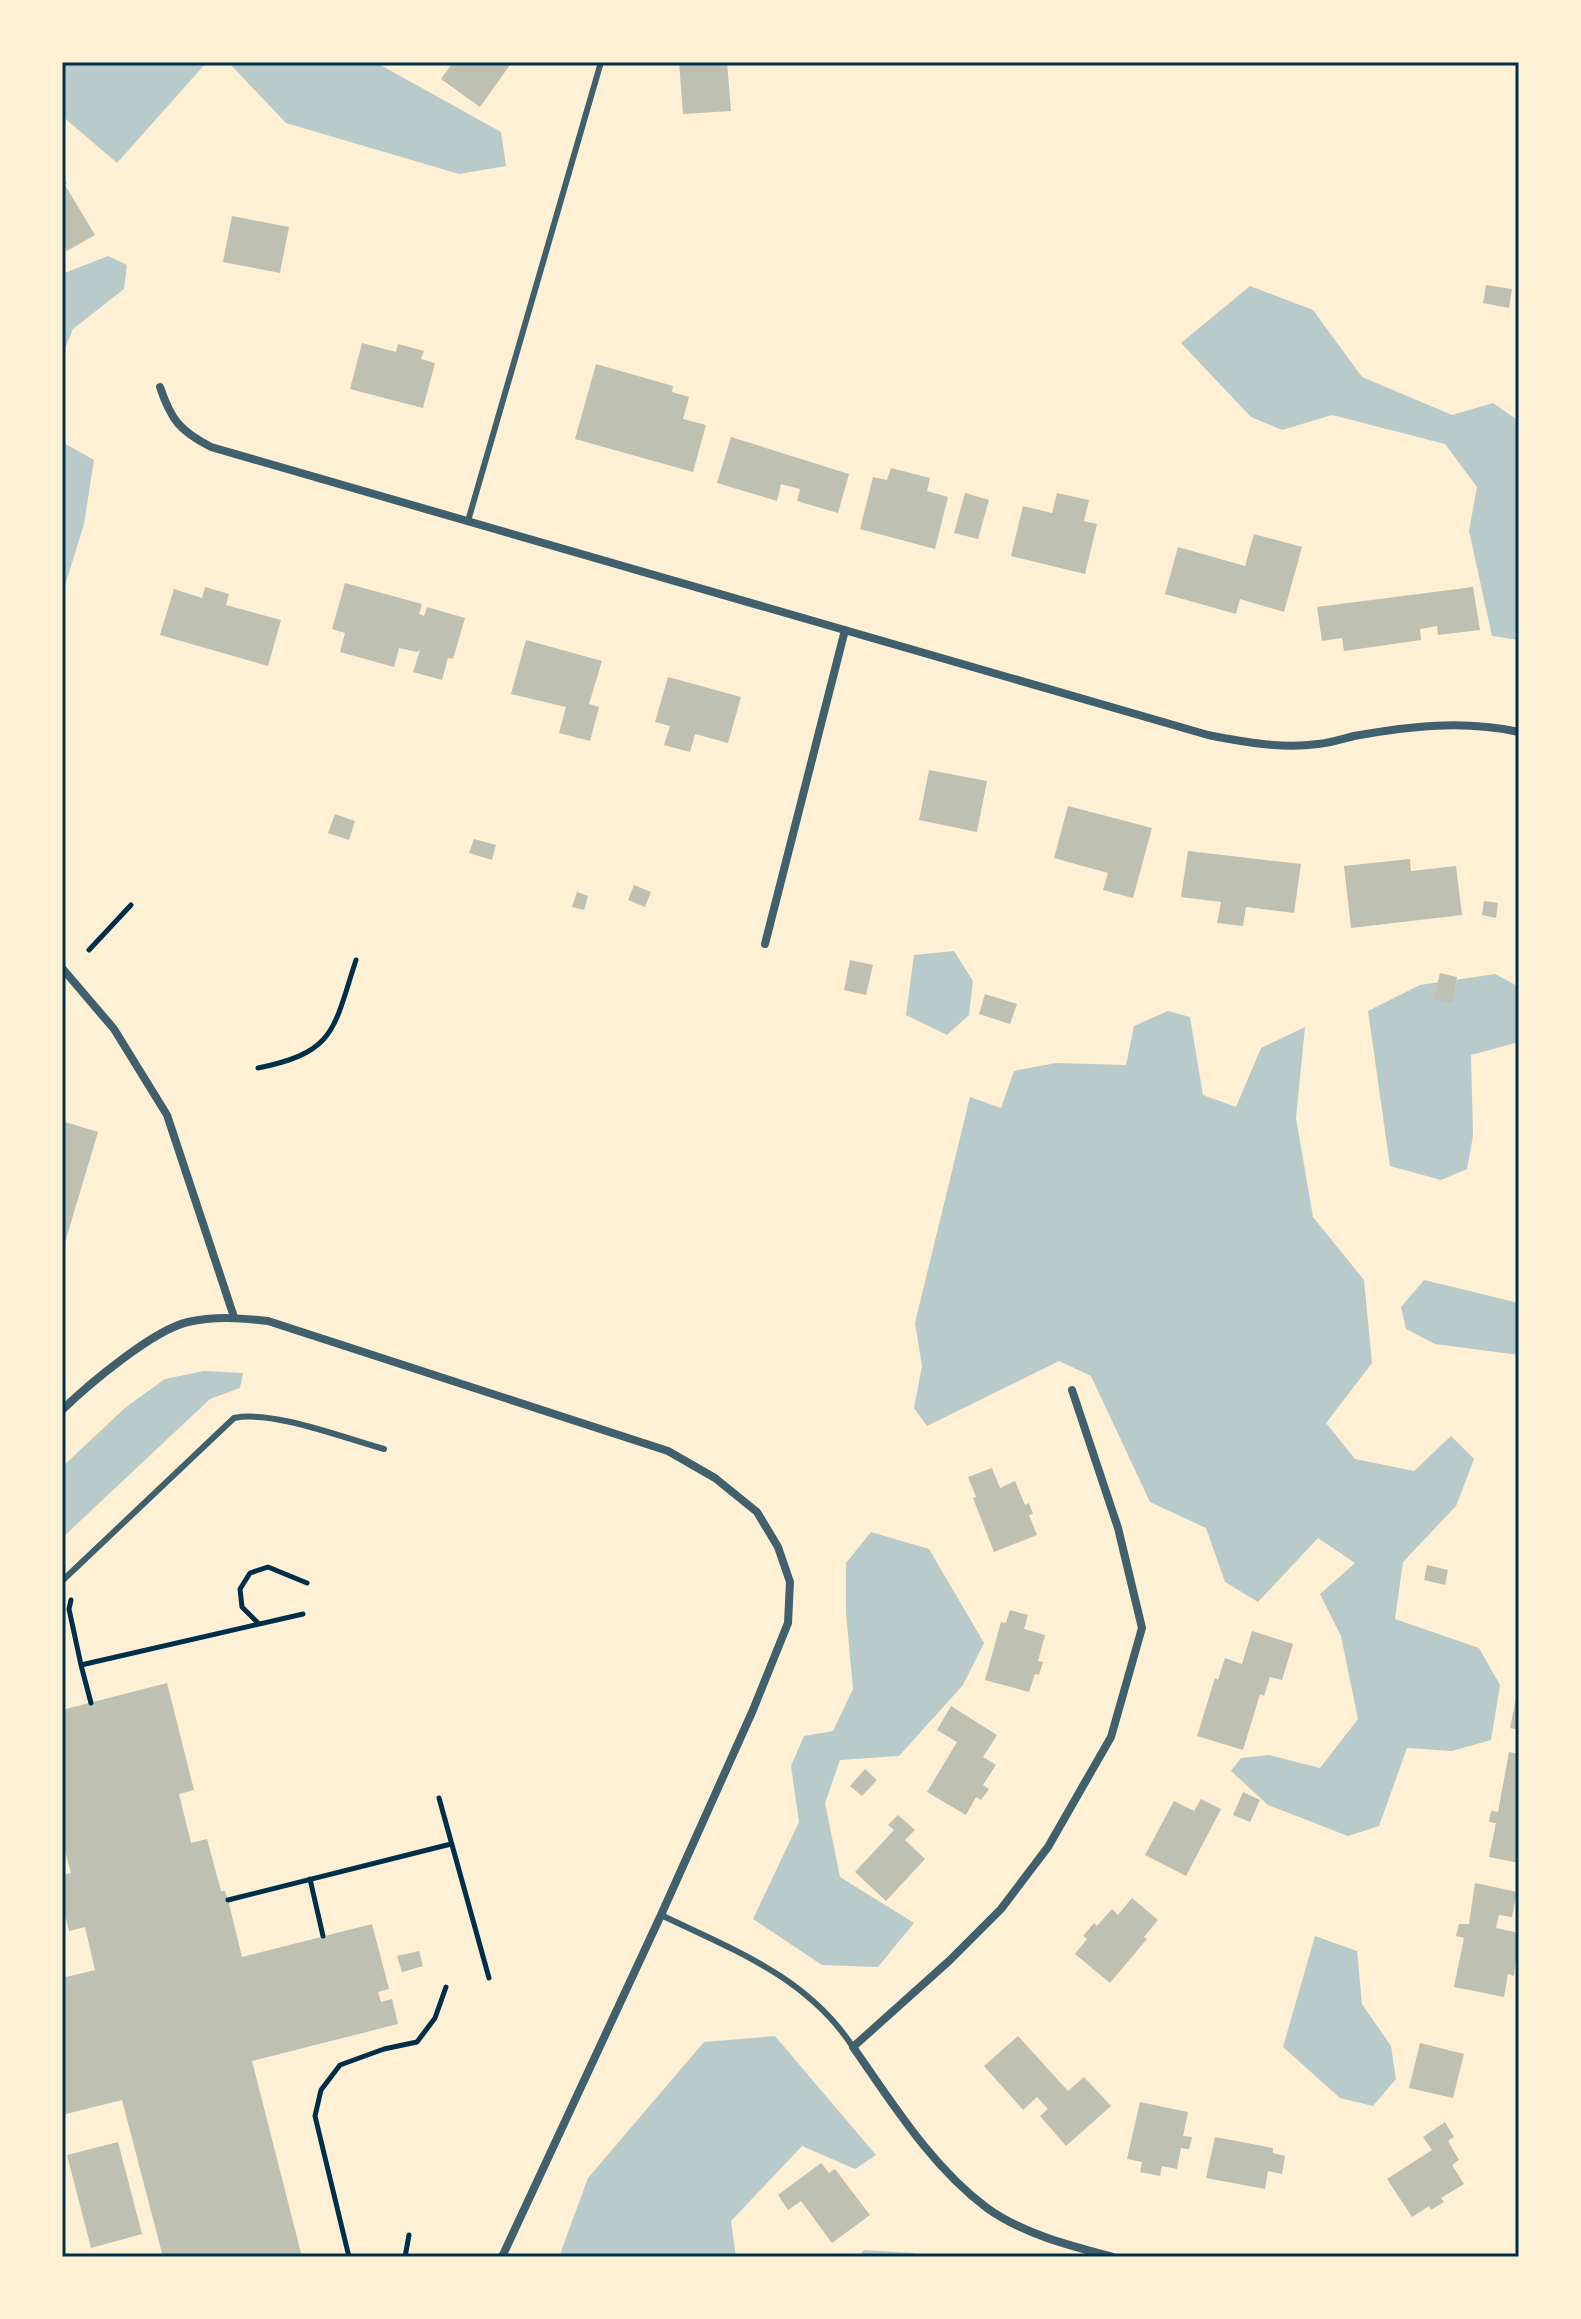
<svg xmlns="http://www.w3.org/2000/svg" width="1581" height="2319" viewBox="0 0 1581 2319" font-family="Poppins,sans-serif">
<style>
.green{fill:#b9caca}
.building{fill:#bec0b2}
.lines{fill:none;stroke-linecap:round;stroke-linejoin:round}
.path{stroke:#003049;stroke-width:5}
.service{stroke:#3f606c;stroke-width:6}
.minor{stroke:#3f606c;stroke-width:8}
.neatline{fill:none;stroke:#003049;stroke-width:3}
</style>
<rect width="100%" height="100%" fill="#fdf0d5"/>
<path class="green" d="M62,62H207L117,163L62,116Z
M228,62H375L501,132L506,166L459,174L286,123Z
M108,256L127,265L124,289L73,329L62,356V274Z
M1250,286L1313,310L1362,377L1452,415L1493,403L1519,421V640L1492,636L1469,531L1477,487L1445,444L1332,415L1282,430L1251,417L1181,343Z
M62,442L94,460L84,524L62,595Z
M954,951L973,981L969,1015L947,1035L906,1015L914,955Z
M1495,974L1519,987V1042L1471,1055L1473,1136L1467,1169L1441,1180L1390,1166L1368,1011L1420,985Z
M1168,1011L1190,1017L1203,1095L1236,1107L1261,1048L1305,1027L1296,1118L1313,1217L1364,1280L1372,1363L1326,1423L1355,1459L1414,1471L1451,1436L1474,1459L1456,1506L1403,1562L1395,1619L1479,1648L1500,1685L1491,1740L1452,1751L1407,1748L1379,1826L1348,1836L1268,1805L1231,1771L1241,1758L1269,1755L1320,1768L1358,1719L1341,1636L1320,1594L1355,1563L1318,1538L1258,1602L1225,1582L1206,1528L1150,1502L1091,1376L1059,1361L927,1426L914,1408L922,1366L915,1323L970,1097L1001,1108L1014,1071L1056,1063L1126,1065L1134,1026Z
M1424,1280L1519,1303V1355L1435,1344L1406,1329L1401,1307Z
M204,1371L243,1373L240,1388L210,1399L62,1538V1467L126,1407L165,1379Z
M871,1532L929,1549L984,1643L963,1685L899,1756L840,1760L825,1803L840,1877L914,1923L878,1967L822,1965L753,1919L799,1822L791,1766L804,1736L833,1731L853,1689L846,1613V1563Z
M1315,1936L1357,1951L1362,2004L1391,2046L1396,2079L1373,2106L1340,2098L1283,2047Z
M775,2036L876,2155L855,2169L802,2146L731,2221L736,2257H559L588,2178L704,2042Z
M864,2250L914,2253L912,2257H857Z"/>
<path class="building" d="M453,62H512L480,107L441,79Z
M679,62H727L731,111L683,114Z
M62,175L67,183L65,185L95,235L67,251L62,244Z
M232,216L289,227L280,273L223,262Z
M1486,285L1512,289L1509,308L1483,303Z
M362,343L396,352L398,344L424,351L421,359L435,363L423,408L350,389Z
M596,364L673,386L672,392L689,397L683,419L706,425L693,472L575,439Z
M731,437L849,474L838,513L797,501L800,489L781,484L777,501L717,483Z
M891,468L930,478L927,491L948,497L935,549L860,529L873,477L887,480Z
M965,493L989,500L978,539L954,533Z
M1057,493L1089,500L1084,521L1097,524L1085,574L1011,556L1023,506L1052,513Z
M1254,534L1302,547L1284,612L1240,599L1236,614L1165,594L1178,547L1245,566Z
M345,583L422,604L419,614L424,616L427,607L465,618L453,659L448,658L442,680L413,672L420,650L417,652L399,648L394,667L340,652L345,633L332,629Z
M205,587L229,594L226,605L281,620L268,666L160,635L174,589L202,598Z
M1473,587L1480,630L1438,635L1437,626L1420,629L1421,640L1344,651L1342,638L1322,641L1317,607Z
M526,640L602,661L589,704L599,707L590,741L559,733L566,707L511,694Z
M668,677L741,697L728,743L695,734L690,752L664,745L670,726L655,722Z
M929,770L987,781L977,832L919,820Z
M1068,806L1152,828L1133,898L1103,890L1108,873L1054,858Z
M335,814L355,821L349,840L328,833Z
M474,839L496,845L492,860L469,853Z
M1188,851L1301,864L1294,913L1246,907L1243,926L1217,923L1221,902L1181,897Z
M1410,859L1411,871L1456,866L1462,915L1351,928L1344,866Z
M634,885L651,892L645,907L628,900Z
M577,892L588,896L584,910L572,907Z
M1484,901L1498,903L1496,918L1482,915Z
M850,960L873,965L866,995L844,990Z
M1440,973L1457,977L1452,1002L1434,999Z
M985,994L1017,1004L1010,1024L979,1014Z
M62,1121L98,1132L63,1249H62Z
M992,1468L1000,1488L1015,1481L1025,1505L1029,1503L1033,1514L1029,1515L1037,1535L994,1552L973,1498L976,1497L968,1477Z
M1427,1565L1448,1570L1445,1585L1424,1580Z
M1010,1610L1028,1615L1024,1629L1045,1635L1038,1661L1043,1662L1039,1675L1035,1674L1029,1692L985,1680L1001,1622L1006,1623Z
M1252,1631L1293,1644L1282,1680L1270,1677L1264,1696L1260,1694L1243,1750L1197,1736L1215,1678L1218,1680L1225,1658L1242,1664Z
M167,1683L194,1790L179,1794L191,1843L207,1839L221,1891H225L228,1900L242,1957L372,1924L389,1989L378,1992L381,2002L392,1999L398,2024L252,2061L302,2257H163L122,2100L62,2115V1978L95,1970L85,1927L69,1931L62,1903V1875L71,1873L62,1840V1710Z
M1518,1688H1519V1730L1510,1728Z
M951,1706L997,1735L983,1757L996,1765L983,1785L989,1789L981,1800L976,1797L966,1815L927,1792L957,1742L937,1730Z
M1509,1752L1519,1754V1863L1489,1857L1496,1823L1489,1822L1491,1811L1498,1812Z
M865,1769L877,1780L862,1796L850,1786Z
M1243,1792L1260,1800L1250,1822L1233,1815Z
M1201,1799L1221,1809L1186,1876L1145,1855L1174,1801L1194,1811Z
M898,1815L915,1830L905,1840L925,1859L886,1901L855,1872L894,1830L888,1825Z
M1475,1883L1517,1892L1512,1917L1499,1915L1496,1928L1519,1933L1514,1976L1508,1974L1504,1997L1454,1987L1464,1938L1456,1936L1459,1924H1469Z
M1132,1898L1158,1920L1144,1937L1147,1939L1110,1983L1075,1954L1087,1939L1083,1936L1094,1923L1097,1926L1112,1909L1118,1915Z
M419,1951L423,1966L402,1972L397,1956Z
M1018,2036L1068,2091L1084,2077L1111,2106L1066,2146L1040,2116L1048,2109L1037,2097L1023,2110L984,2066Z
M1420,2043L1464,2054L1453,2098L1409,2088Z
M1140,2102L1188,2112L1183,2136L1192,2137L1189,2149L1181,2148L1177,2169L1162,2166L1160,2176L1140,2172L1142,2162L1127,2159Z
M1445,2122L1454,2137L1448,2141L1459,2160L1452,2165L1464,2184L1441,2198L1444,2202L1431,2210L1429,2206L1412,2217L1387,2179L1432,2150L1423,2137Z
M1215,2137L1273,2148V2153L1285,2156L1282,2174L1268,2171L1265,2189L1206,2178Z
M118,2142L142,2234L91,2248L67,2155Z
M821,2163L829,2173L835,2169L870,2215L832,2243L801,2201L788,2210L778,2195Z"/>
<g class="lines">
<path class="path" d="M89,950L131,905
M258,1068C336,1052 333,1030 356,960
M71,1600L69,1609L81,1665
M258,1623L242,1607L240,1589L250,1573L268,1567L307,1583
M91,1703L81,1665L303,1614
M439,1798L489,1978
M310,1879L323,1936
M228,1900L451,1844
M349,2257L315,2116L321,2090L340,2065L384,2049L417,2042L435,2018L446,1987
M405,2257L409,2235"/>
<path class="service" d="M468,521L601,62
M62,1581L234,1418C273,1410 344,1438 384,1449
M661,1915C734,1950 807,1977 853,2047"/>
<path class="minor" d="M160,387C171,420 180,431 211,447L1208,735C1244,742 1281,749 1318,744C1330,743 1342,739 1354,736C1410,726 1463,720 1519,732
M765,944L845,630
M62,968L114,1029L167,1115L234,1317
M1072,1390L1118,1528L1142,1628L1111,1737L1048,1847L1001,1909L949,1961L853,2047C893,2104 931,2166 987,2208C1023,2234 1071,2246 1113,2257
M62,1410C89,1384 153,1330 188,1322C215,1316 241,1318 268,1321L668,1451L715,1478L757,1512L778,1547L790,1582L788,1623L753,1710L661,1915L502,2257"/>
</g>
<rect width="1581" height="2319" fill="none" stroke="#fdf0d5" stroke-width="128"/>
<rect x="64" y="64" width="1453" height="2191" class="neatline"/>
</svg>
